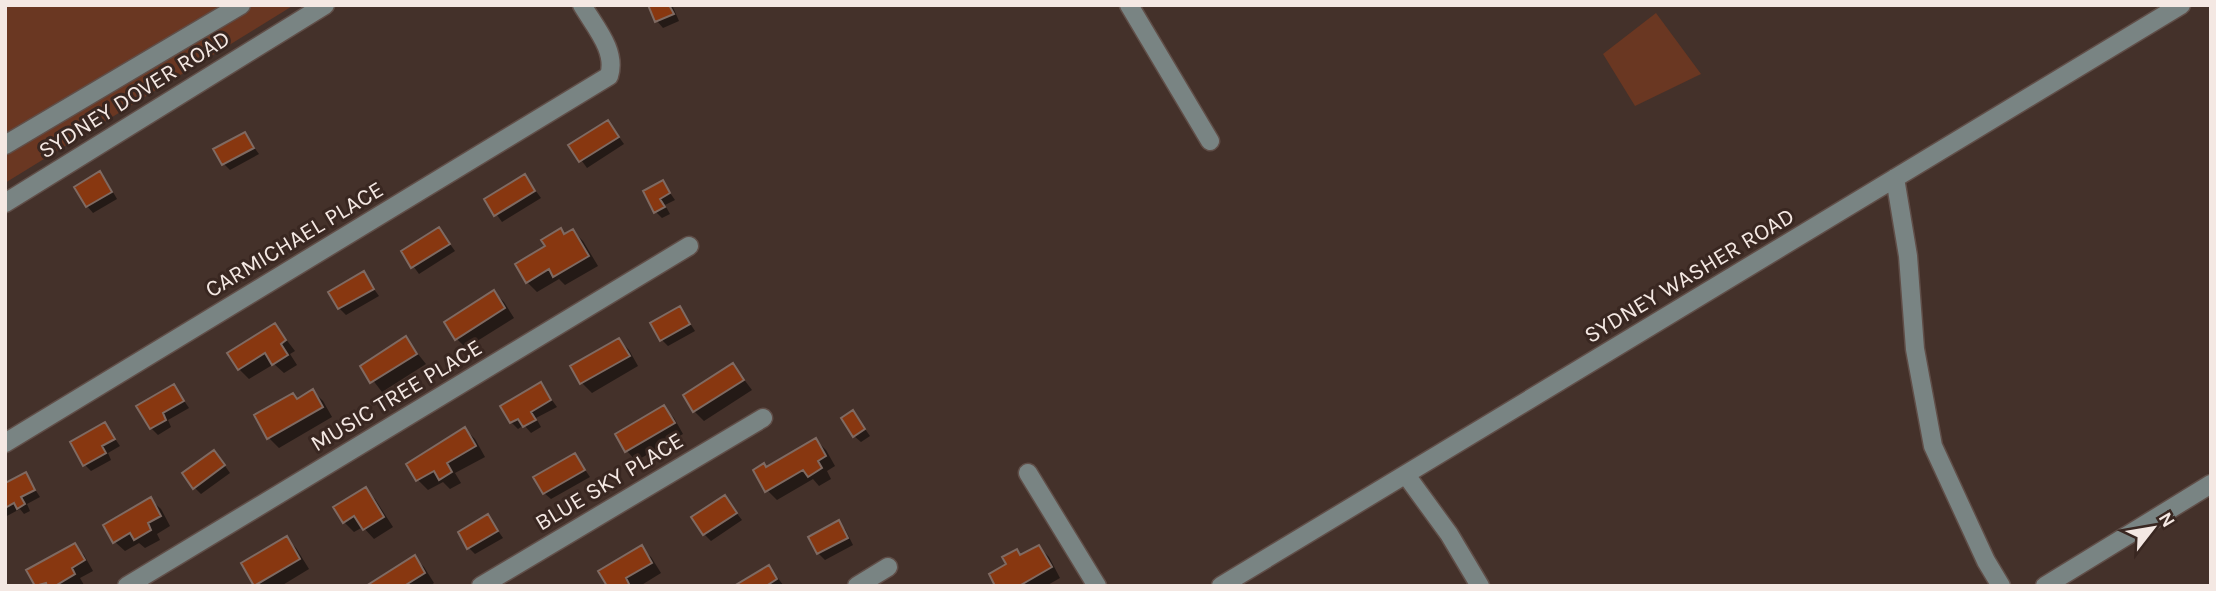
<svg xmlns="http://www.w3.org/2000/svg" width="2216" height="591" viewBox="0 0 2216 591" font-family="Karla,sans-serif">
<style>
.green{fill:#6a3722}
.shadow{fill:#0007}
.building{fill:#883710;stroke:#7f6a62;stroke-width:2}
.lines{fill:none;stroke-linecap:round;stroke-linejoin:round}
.minor-casing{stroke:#604e48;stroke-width:21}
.minor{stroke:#798483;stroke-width:18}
.labels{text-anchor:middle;stroke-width:6;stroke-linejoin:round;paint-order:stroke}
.street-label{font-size:23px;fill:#f4e8e3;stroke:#392721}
</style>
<rect width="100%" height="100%" fill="#44312a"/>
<path class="green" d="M5,5H294L5,183Z
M1656,13L1701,74L1635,106L1603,54Z"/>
<path class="shadow" d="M649,5H672L679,21L663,28L657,21Z
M608,122L624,144L587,168L571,146Z
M244,134L259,154L230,170L224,164Z
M100,174L106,180L117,199L93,213L87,206Z
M525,176L541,198L502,222L486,200Z
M663,183L675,200L665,205L670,214L662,218L656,212Z
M439,229L455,251L419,274L403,252Z
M561,230L566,236L573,231L583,241L598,266L565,285L559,279L537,292L527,282L517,264L547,246Z
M363,274L379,296L346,315L339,308Z
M494,292L504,302L514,318L466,348L457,339Z
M680,308L695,331L668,346L662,340Z
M275,325L295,351L290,354L297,365L284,373L274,364L249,379L239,369Z
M406,339L426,364L382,392L362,366Z
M619,340L629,350L638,366L592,393L582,383Z
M733,365L752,390L704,421L694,411Z
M541,385L557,407L536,418L541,427L531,433L524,425L518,429L511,422Z
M174,386L189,408L168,420L171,427L158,435L151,428Z
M313,391L323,401L332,417L279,448L269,438L293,395L298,400Z
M664,408L674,418L683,434L636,461L627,451Z
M853,412L870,436L861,442L854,436Z
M105,424L120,446L108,453L111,460L91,471L85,465Z
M465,429L475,439L485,457L455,473L461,483L450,489L443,482L428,490L418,480L408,465Z
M816,440L826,450L835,466L827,471L831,479L819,486L813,479L777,500L767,490L766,468Z
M575,455L590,477L551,499L544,493Z
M220,459L230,473L201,494L194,487Z
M25,474L40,497L27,504L30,511L24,514L20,509L5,517V485Z
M365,489L375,499L393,527L374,539L363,527L354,532L344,522Z
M724,497L742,520L711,541L704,534Z
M151,500L161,509L170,526L157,534L160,540L145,548L139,543L125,551L115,542Z
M488,516L503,538L475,554L469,548Z
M838,523L845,529L853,545L825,560L818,553L810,538Z
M286,538L296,548L309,569L281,586H257L243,564Z
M74,545L84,555L93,571L80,578L84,585L38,586L29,571Z
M1039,547L1049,557L1060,578L1046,586H997L1017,551L1022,556Z
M641,548L651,557L661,573L640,586H609Z
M414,557L424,567L434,583L430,586H369Z
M769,567L784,586H737Z"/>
<path class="building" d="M648,5H669L674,14L655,22Z
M608,120L619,137L579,162L568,145Z
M245,132L254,148L222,165L213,149Z
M100,171L112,192L86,207L74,187Z
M525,174L535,191L494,216L484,199Z
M663,180L670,193L660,199L665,207L654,213L643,191Z
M439,227L450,244L411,268L401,251Z
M561,228L564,234L573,229L589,256L553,277L549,269L526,283L515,264L545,246L541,240Z
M364,271L374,289L338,309L328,292Z
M494,290L505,308L455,340L444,322Z
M680,306L690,324L660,341L650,323Z
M275,323L286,340L281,344L288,355L272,365L265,353L238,370L227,353Z
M406,336L417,354L370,383L360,366Z
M619,338L630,356L580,384L570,366Z
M733,363L744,380L693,412L683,395Z
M541,382L551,400L531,412L536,420L523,427L518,419L510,423L500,406Z
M174,384L184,401L163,413L166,420L150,429L136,406Z
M313,389L323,407L267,439L254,415L293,393L297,399Z
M664,405L675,423L625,452L615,434Z
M853,410L865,429L853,437L841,418Z
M105,422L115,439L102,446L106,453L83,466L70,442Z
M465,427L476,446L447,463L452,472L439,480L434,471L416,481L406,464Z
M816,438L826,456L818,461L822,468L808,477L803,470L765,492L753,470L764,463L766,467Z
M214,450L225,465L193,489L182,473Z
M575,453L585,470L543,494L533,477Z
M26,472L35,490L21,497L25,504L17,509L14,503L5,508V483Z
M366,487L384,517L363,530L354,516L343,523L333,507Z
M725,495L737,513L703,535L691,517Z
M151,497L161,516L148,523L151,530L134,540L130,533L113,543L103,525Z
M488,514L498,531L467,549L458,532Z
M839,520L848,538L817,554L808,537Z
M287,536L300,559L254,586L241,563Z
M75,543L85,560L72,568L75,574L55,586H47L46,583L35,586L26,570Z
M642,545L652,563L626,578L630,586H607L598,571Z
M1039,545L1052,567L1019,586H995L989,574L1006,564L1002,557L1017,549L1020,555Z
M415,555L425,573L404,586H366Z
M769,565L777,579L766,586H734Z"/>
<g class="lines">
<g class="minor-casing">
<path id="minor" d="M1129,5L1210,141
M5,145L241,5
M1895,178L1908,256L1915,349L1933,446L1986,561L2001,586
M5,203L325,5
M5,443L609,76C617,51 595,27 582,5
M1028,473L1097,586
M1406,475L1449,534L1480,586
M127,586L689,246
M481,586L763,418
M857,586L888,567
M1221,586L2181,5
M2045,586L2211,484"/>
</g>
<use href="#minor" class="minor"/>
</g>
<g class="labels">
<g class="street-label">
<text transform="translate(134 94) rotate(-32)" y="8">SYDNEY DOVER ROAD</text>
<text transform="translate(294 239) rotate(-31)" y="8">CARMICHAEL PLACE</text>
<text transform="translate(1689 275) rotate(-31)" y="8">SYDNEY WASHER ROAD</text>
<text transform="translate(396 395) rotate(-31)" y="8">MUSIC TREE PLACE</text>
<text transform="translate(609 481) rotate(-31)" y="8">BLUE SKY PLACE</text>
</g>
</g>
<rect width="2216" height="591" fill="none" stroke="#f4e8e3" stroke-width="14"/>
<g transform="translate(2153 528) rotate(59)" stroke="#392721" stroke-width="5" paint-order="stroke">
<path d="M0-5L12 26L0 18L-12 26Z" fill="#f4e8e3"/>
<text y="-10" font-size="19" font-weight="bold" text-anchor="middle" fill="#f4e8e3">N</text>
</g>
</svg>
